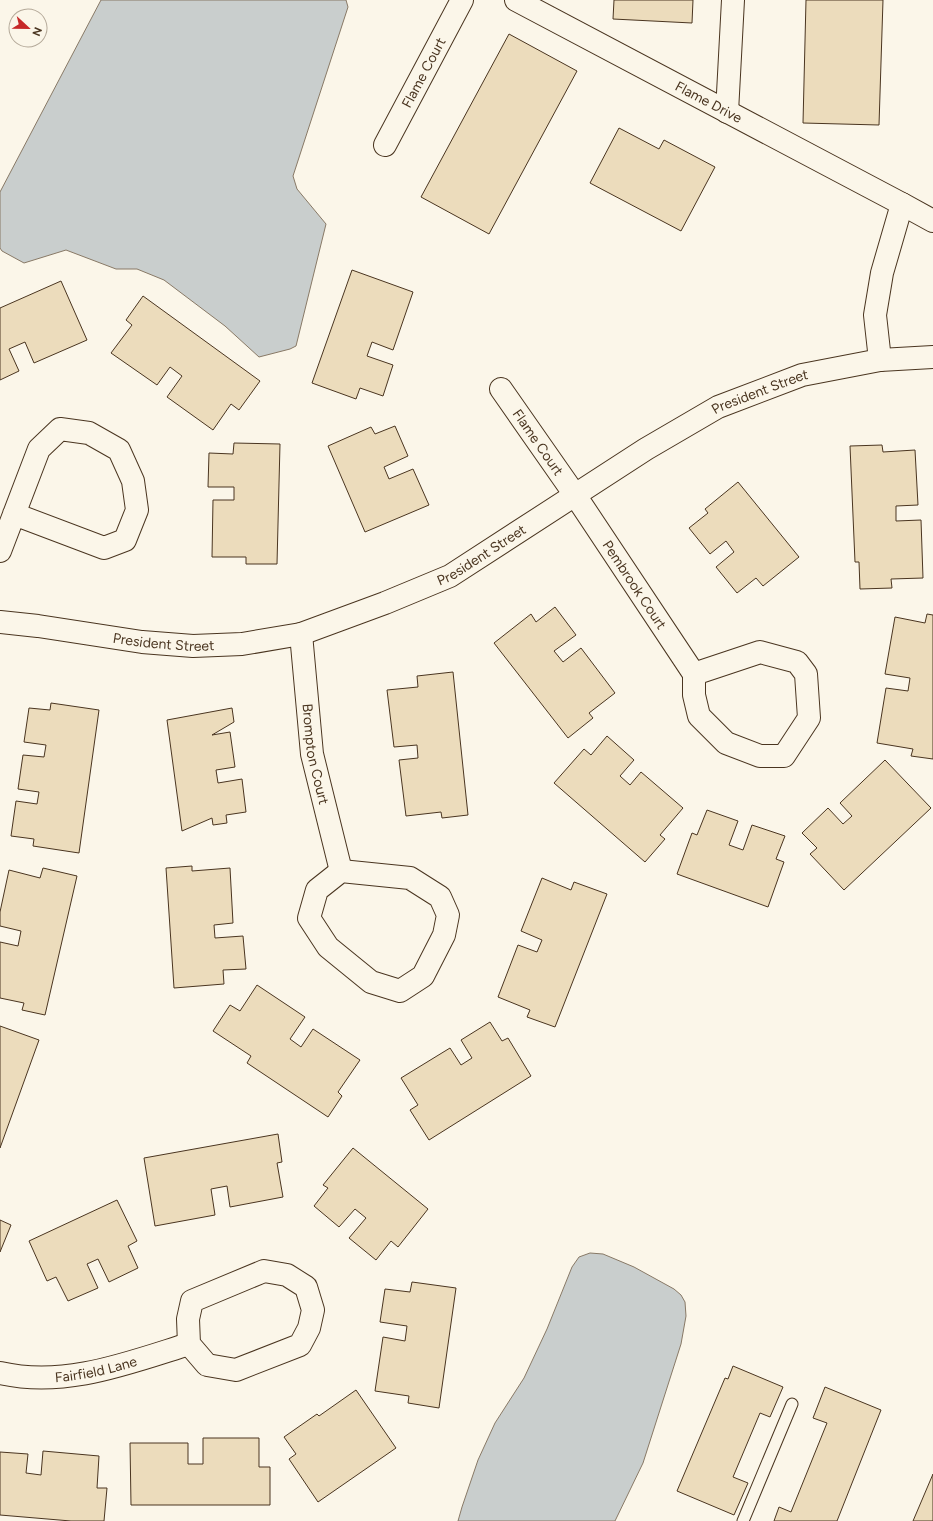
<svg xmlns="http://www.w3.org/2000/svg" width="933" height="1521" viewBox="0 0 933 1521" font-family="Figtree,sans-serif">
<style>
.water{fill:#c9cecd;stroke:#887966}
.building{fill:#ecdcbc;stroke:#4a3520}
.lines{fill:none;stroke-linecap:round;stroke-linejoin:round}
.lane-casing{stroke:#4a3520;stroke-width:13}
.street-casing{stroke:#4a3520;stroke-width:24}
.lane{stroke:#fbf6e9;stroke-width:11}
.street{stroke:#fbf6e9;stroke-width:22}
.labels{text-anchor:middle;stroke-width:3;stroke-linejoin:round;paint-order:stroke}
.street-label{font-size:14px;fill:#4a3520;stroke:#fbf6e9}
</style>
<rect width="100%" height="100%" fill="#fbf6e9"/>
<path class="water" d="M101,0H346L348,7L293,176L297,189L326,224L296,346L290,349L259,357L225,326L164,280L137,269H116L66,250L24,263L2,251L0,248V192Z
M590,1253L603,1254L634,1267L674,1289L681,1295L685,1302L686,1316L681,1344L643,1463L615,1521H458L462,1507L478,1460L495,1423L524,1378L547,1329L572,1267L579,1257Z"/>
<path class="building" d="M614,0H693L692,23L613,19Z
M806,0H883L879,125L803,123Z
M509,34L577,71L489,234L421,197Z
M619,128L659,149L664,140L715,167L681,231L590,183Z
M352,270L413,292L393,350L372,342L367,356L393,365L383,396L360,388L356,399L312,383Z
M61,281L87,340L34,363L25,342L9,349L19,371L0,380V308Z
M143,296L260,381L239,410L231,404L213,430L167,397L182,376L170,367L157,385L111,353L132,325L126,320Z
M395,426L408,456L384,467L389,479L413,469L429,505L365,532L328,446L371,427L375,434Z
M234,443L280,444L277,564H246V557H212L213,500H234V487H208L209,453L233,454Z
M882,445L883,452L915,450L918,505L896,506V521L921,520L923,578L891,579L892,588L860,589L859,562H855L850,446Z
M738,482L799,557L763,586L756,578L737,593L716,567L734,552L726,541L710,554L689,528L708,513L705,509Z
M555,607L576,635L554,651L563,662L581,648L615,693L589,713L593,718L568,738L494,643L531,614L536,622Z
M927,614L933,615V759L911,756L913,749L877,743L886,688L908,691L910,678L885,674L895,617L925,623Z
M453,672L468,815L442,818L441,812L406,816L399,760L418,758L417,745L394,747L387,690L418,687L417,676Z
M51,703L99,710L79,853L33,846L34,839L11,836L16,801L37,804L39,792L18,789L23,755L44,757L46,745L24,742L29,708L50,710Z
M232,708L234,722L212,735L230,732L235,767L216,770L218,783L242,779L246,812L226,815L227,823L213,825L212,818L182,831L167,720Z
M607,736L634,760L620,776L630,785L641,772L683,808L660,835L665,839L645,862L554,783L584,749L591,755Z
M885,760L931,808L844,890L810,854L817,848L802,833L828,808L843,824L852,816L840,803Z
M707,810L738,821L729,845L743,850L752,825L785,836L776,859L784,862L768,907L677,874L692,833L697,835Z
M192,866V871L230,868L233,923L214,925L215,938L243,936L246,969L223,970L224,984L174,988L166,868Z
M43,868L77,876L45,1015L22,1010L24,1003L0,998V942L18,946L21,931L0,926V912L9,870L40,878Z
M542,878L571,890L574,882L607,894L555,1027L527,1017L530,1010L498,997L518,945L537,952L542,940L521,931Z
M257,985L305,1017L290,1039L301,1047L313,1029L360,1060L338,1092L342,1096L328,1117L247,1063L251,1056L213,1031L230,1005L240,1011Z
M490,1022L502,1041L508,1038L531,1076L429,1140L410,1110L418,1105L401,1078L450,1048L461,1065L472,1058L461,1040Z
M0,1026L39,1040L0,1148Z
M278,1134L282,1162L277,1163L283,1197L230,1207L227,1186L211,1189L215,1215L155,1226L144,1158Z
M353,1148L428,1209L398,1247L391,1241L376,1260L349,1238L366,1218L355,1209L339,1227L314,1206L328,1188L323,1185Z
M117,1200L137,1241L128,1246L138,1268L109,1282L98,1259L87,1264L98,1288L68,1301L56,1277L47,1281L29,1241Z
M0,1220L11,1225L0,1252Z
M412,1282L456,1288L439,1408L408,1403L409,1396L375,1391L383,1337L405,1341L407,1326L380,1322L385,1289L410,1292Z
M733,1366L783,1387L770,1417L760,1413L733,1477L748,1483L734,1515L677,1491L725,1378L728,1379Z
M825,1387L881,1410L837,1521H774L779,1507L791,1512L827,1423L813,1418Z
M356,1390L396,1448L318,1502L289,1459L296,1454L284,1437L317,1414L319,1416Z
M203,1438H259V1467H270V1505H131L130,1443H188V1464H203Z
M43,1451L99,1456L97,1488H107L104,1521H71L0,1515V1452L28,1454L26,1473L41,1475Z
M933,1474V1521H913Z"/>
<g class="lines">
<g class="lane-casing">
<path id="lane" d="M743,1521L792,1404"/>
</g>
<g class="street-casing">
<g id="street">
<path id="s1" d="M516,0L902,204L882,273L875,315L880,360"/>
<path d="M727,112L733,0"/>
<path id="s2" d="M385,145L462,0"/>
<path d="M902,204L933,221"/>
<path id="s3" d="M501,389L575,495L694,674V695L699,716L726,743L760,756H784L809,718L806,674L797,662L760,652L694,674"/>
<path d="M0,551L39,449L60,429L89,433L119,450L133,481L137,510L125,540L104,548L14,514"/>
<path id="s4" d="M0,622L38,626L142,642L193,646L242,644L301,634L385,603L450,576L646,449L718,407L802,375L880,360L933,357"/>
<path id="s5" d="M301,634L312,754L341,871"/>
<path d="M341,871L410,878L440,897L448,915L444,935L423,976L400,991L371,982L328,947L309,918L317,890Z"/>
<path d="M264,1271L287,1275L306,1287L313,1310L309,1328L300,1345L236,1370L207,1365L189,1344L188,1319L192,1301Z"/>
<path id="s6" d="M0,1373C65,1388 128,1363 189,1344"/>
</g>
</g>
<use href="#lane" class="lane"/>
<use href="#street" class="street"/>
</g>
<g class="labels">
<g class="street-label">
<text dy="5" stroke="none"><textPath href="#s2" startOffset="82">Flame Court</textPath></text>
<text dy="5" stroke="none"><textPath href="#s1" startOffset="218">Flame Drive</textPath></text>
<text dy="5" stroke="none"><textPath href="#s4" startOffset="825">President Street</textPath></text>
<text dy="5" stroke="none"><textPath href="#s3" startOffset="65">Flame Court</textPath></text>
<text dy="5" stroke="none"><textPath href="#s4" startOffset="501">President Street</textPath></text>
<text dy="5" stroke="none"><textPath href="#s3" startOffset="237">Pembrook Court</textPath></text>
<text dy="5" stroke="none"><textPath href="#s4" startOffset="165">President Street</textPath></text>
<text dy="5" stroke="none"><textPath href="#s5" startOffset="121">Brompton Court</textPath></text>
<text dy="5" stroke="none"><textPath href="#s6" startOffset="97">Fairfield Lane</textPath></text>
</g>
</g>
<g transform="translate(28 28) rotate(112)"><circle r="19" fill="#fbf6e9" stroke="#b4a999"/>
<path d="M0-3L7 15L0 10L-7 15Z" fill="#c62828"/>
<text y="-6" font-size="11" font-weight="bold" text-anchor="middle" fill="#4a3520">N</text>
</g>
</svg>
